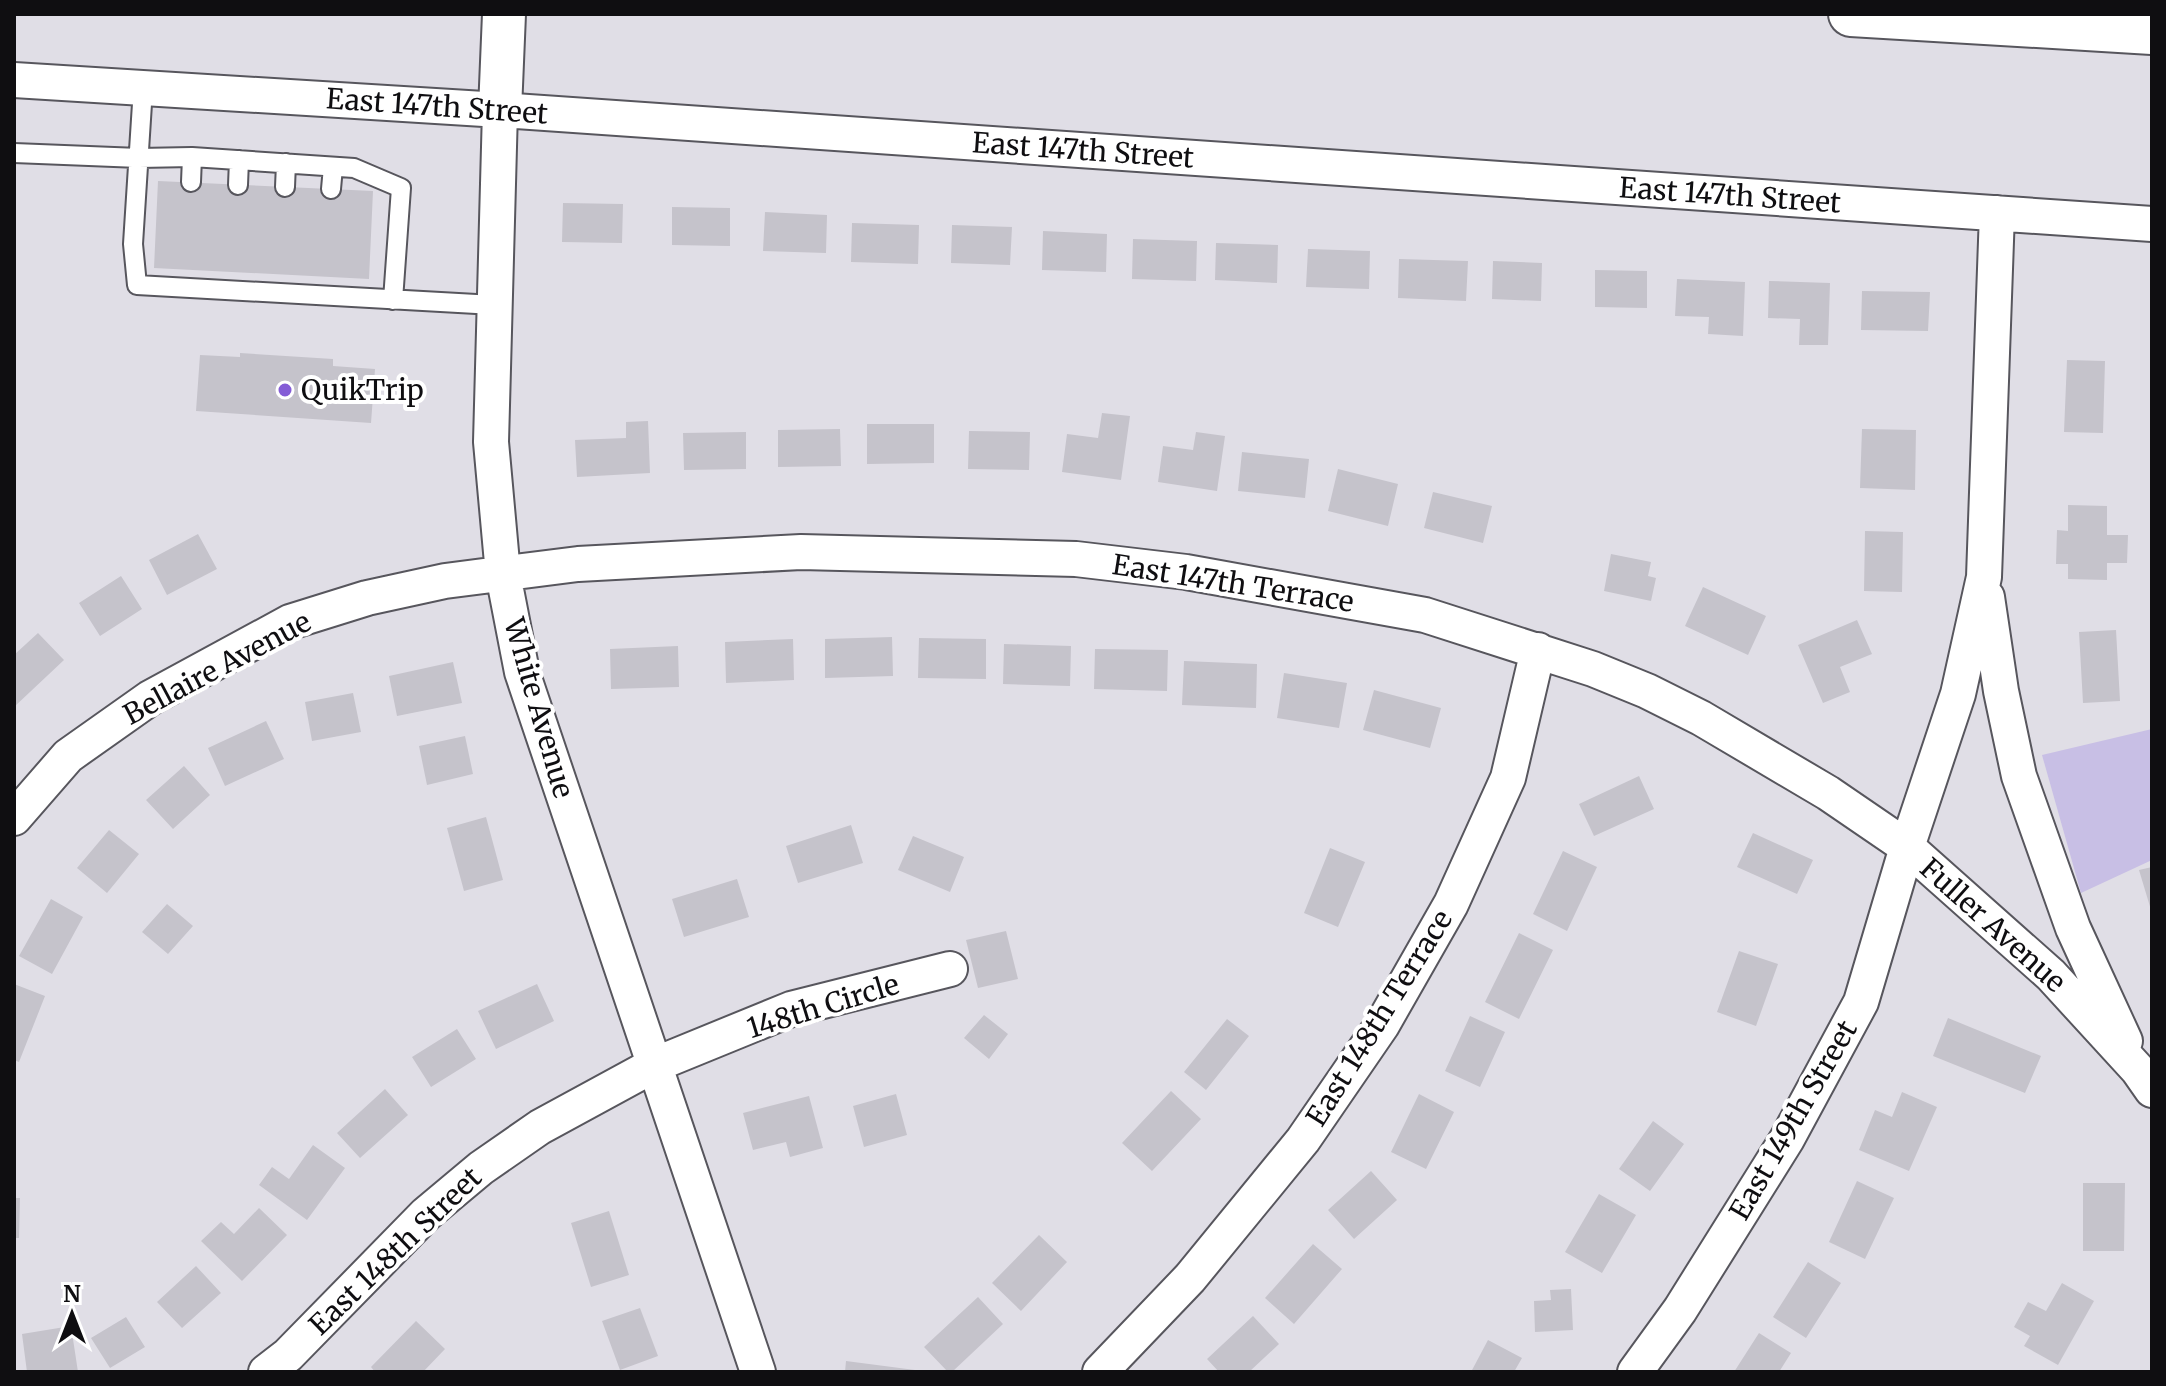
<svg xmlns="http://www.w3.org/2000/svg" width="2166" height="1386" viewBox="0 0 2166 1386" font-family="Merriweather,serif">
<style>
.green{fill:#c8bfe5}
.building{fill:#c5c3cb}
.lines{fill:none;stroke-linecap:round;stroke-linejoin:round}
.service-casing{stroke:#57565d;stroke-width:22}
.minor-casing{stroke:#57565d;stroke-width:38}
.tertiary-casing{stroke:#57565d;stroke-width:46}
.primary-casing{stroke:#57565d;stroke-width:48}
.service{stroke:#fff;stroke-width:18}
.minor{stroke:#fff;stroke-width:34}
.tertiary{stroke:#fff;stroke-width:42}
.primary{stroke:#fff;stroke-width:44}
.poi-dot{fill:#845cd6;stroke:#fff;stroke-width:3}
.labels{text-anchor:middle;stroke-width:8;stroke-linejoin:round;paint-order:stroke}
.street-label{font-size:28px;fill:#0f0e11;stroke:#fff}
.poi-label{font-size:28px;fill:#0f0e11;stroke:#fff;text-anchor:start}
</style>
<rect width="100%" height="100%" fill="#e0dee6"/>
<path class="green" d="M2152,729V860L2081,893L2042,755Z"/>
<path class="building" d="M158,181L373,191L369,279L154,268Z
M563,203L623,204L622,243L562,242Z
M672,207L730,208V246L672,245Z
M765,212L827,215L826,253L763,251Z
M852,223L919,225L918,264L851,262Z
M952,225L1012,227L1010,265L951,263Z
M1043,231L1107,234L1106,272L1042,270Z
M1133,239L1197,241L1196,281L1132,279Z
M1216,243L1278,245L1277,283L1215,280Z
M1308,249L1370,251L1369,289L1306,287Z
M1399,259L1468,261L1466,301L1398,298Z
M1493,261L1542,263L1541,301L1492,299Z
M1595,270L1647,271V308L1595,307Z
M1677,279L1745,282L1743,336L1708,334L1709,317L1675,316Z
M1769,281L1830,283L1828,345H1799L1800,319L1768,318Z
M1862,291L1930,292L1928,331L1861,330Z
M240,353L333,359V366L375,369L371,423L196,411L200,355L240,357Z
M2067,360L2105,361L2103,433L2064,432Z
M1102,413L1130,416L1121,480L1062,472L1067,434L1098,438Z
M648,421L650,473L577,477L575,440L626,438V422Z
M867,424H934V463L867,464Z
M840,429L841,466L778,467V430Z
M1862,429L1916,430L1915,490L1860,488Z
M969,431L1030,432L1029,470L968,469Z
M746,432V469L684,470L683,433Z
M1196,432L1225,436L1217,491L1158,482L1163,446L1193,450Z
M1242,452L1309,459L1305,498L1238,491Z
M1338,469L1398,484L1388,526L1328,511Z
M1433,492L1492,506L1483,543L1424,528Z
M2068,505L2107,506V535H2128L2127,563H2107V580L2068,579V564H2056L2057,530L2068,531Z
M1865,531L1903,532L1902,592L1864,591Z
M198,534L217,569L167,595L149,560Z
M1611,554L1651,562L1648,576L1656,578L1651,601L1604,591Z
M121,576L142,609L100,636L79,603Z
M1703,587L1766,616L1748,655L1685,626Z
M1857,620L1872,654L1840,667L1850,692L1823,703L1798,645Z
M2116,630L2120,701L2083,703L2079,632Z
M38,633L64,660L14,707V655Z
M892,637L893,676L825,678V639Z
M919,638L986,639V679L918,678Z
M793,639L794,680L726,683L725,642Z
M1004,644L1071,646L1070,686L1003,684Z
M678,646L679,687L611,689L610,649Z
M1095,649L1168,650L1167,691L1094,689Z
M1184,661L1257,664L1256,708L1182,705Z
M453,662L462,703L397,716L389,676Z
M1284,673L1347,683L1339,728L1277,718Z
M1374,690L1441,708L1430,748L1363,730Z
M353,693L361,732L312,741L305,702Z
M266,721L284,759L225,786L208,748Z
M465,736L473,774L427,785L419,746Z
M184,766L210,795L173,829L146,800Z
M1639,776L1654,809L1594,836L1579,804Z
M486,817L503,880L464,891L447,828Z
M851,825L863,863L798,883L786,846Z
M109,830L139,854L107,893L77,868Z
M1753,833L1813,860L1797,894L1737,867Z
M913,836L964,857L950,892L898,870Z
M1330,848L1365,862L1338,927L1304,913Z
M1563,851L1597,867L1567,931L1533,914Z
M2152,867V910H2151L2139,870Z
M737,879L749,917L684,937L672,899Z
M51,899L83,917L52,974L19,956Z
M167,904L193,926L168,954L142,932Z
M1006,931L1018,979L978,988L966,940Z
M1519,933L1553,950L1519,1019L1485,1002Z
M1739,951L1778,964L1756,1026L1717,1012Z
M14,984L45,996L19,1062L14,1060Z
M537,984L554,1021L496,1049L478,1011Z
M984,1015L1008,1034L989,1059L964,1038Z
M1470,1016L1505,1032L1480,1087L1445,1071Z
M1948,1018L2041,1056L2025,1093L1933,1056Z
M1227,1019L1249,1036L1206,1090L1184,1072Z
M457,1029L476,1059L431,1087L412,1057Z
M385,1089L408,1115L360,1158L337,1133Z
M1171,1091L1201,1119L1152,1171L1122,1143Z
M1902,1092L1937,1107L1909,1171L1859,1150L1875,1110L1892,1117Z
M896,1094L907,1135L864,1147L853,1106Z
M1419,1094L1454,1112L1426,1169L1391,1152Z
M809,1096L823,1148L790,1157L786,1142L753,1150L743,1113Z
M1653,1121L1684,1144L1650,1191L1619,1169Z
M313,1145L345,1168L307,1220L259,1185L272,1167L289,1179Z
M1371,1171L1397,1200L1354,1239L1328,1210Z
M1857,1181L1894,1198L1865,1259L1829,1242Z
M2083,1183H2125L2124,1251H2083Z
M1599,1194L1636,1215L1602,1273L1565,1252Z
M14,1198H20L19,1238H14Z
M259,1208L287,1235L242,1281L201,1241L221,1222L234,1234Z
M609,1211L629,1275L591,1287L571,1223Z
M1039,1235L1067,1262L1021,1311L992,1283Z
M1313,1244L1342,1269L1294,1324L1265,1298Z
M1808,1262L1841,1283L1806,1338L1773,1317Z
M196,1266L221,1293L182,1328L157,1302Z
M2062,1283L2094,1301L2058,1365L2024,1346L2030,1336L2014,1327L2028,1302L2046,1311Z
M1571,1289L1573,1330L1535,1332L1534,1301L1551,1300L1550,1290Z
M978,1297L1003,1324L952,1372H948L924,1347Z
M640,1308L658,1356L620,1370L602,1321Z
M1253,1316L1279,1344L1249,1372H1219L1207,1359Z
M126,1317L145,1347L110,1368L91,1338Z
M416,1321L445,1349L423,1372H375L371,1367Z
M71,1326L78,1372H27L22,1334Z
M1759,1333L1791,1353L1779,1372H1734Z
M1488,1340L1522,1358L1514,1372H1471Z
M846,1361L915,1370V1372H845Z"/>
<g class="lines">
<g class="service-casing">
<path id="service" d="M143,88L133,244L137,285L494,305
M14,153L139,158L192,157L354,168L401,188L393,300
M191,182L192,157
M238,185L239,160
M285,187L286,163
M331,189L333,167"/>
</g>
<g class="minor-casing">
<path id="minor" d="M14,80L500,110L2152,224
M500,110L491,442L503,574L522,672L758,1372
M1987,597L2001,691L2019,776L2073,928L2125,1041
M14,818L68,756L150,698L290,622L367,598L445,581L578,564L801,552L1076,559L1186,572L1425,615L1593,669L1647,691L1701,718L1828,793L1907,847L2051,975L2138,1070L2152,1090
M266,1372L288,1355L426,1214L481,1168L540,1127L654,1065L791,1009L950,969
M1100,1372L1190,1278L1303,1140L1382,1025L1451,904L1508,778L1538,650
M1635,1372L1680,1310L1787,1139L1861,1002L1907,847L1958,694L1984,577L1997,213"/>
</g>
<g class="tertiary-casing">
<path id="tertiary" d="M500,110L504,14"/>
</g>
<g class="primary-casing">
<path id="primary" d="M1851,14L2152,32"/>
</g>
<use href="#service" class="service"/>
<use href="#minor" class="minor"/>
<use href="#tertiary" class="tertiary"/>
<use href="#primary" class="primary"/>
</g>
<circle class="poi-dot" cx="285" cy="390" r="8"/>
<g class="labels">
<g class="street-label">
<text transform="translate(437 106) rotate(4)" y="10">East 147th Street</text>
<text transform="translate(1083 150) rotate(4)" y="10">East 147th Street</text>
<text transform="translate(1730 195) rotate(4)" y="10">East 147th Street</text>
<text transform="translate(1233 583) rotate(9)" y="10">East 147th Terrace</text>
<text transform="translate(217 668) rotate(-28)" y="10">Bellaire Avenue</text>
<text transform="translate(539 708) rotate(74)" y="10">White Avenue</text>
<text transform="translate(1993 925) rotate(42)" y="10">Fuller Avenue</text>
<text transform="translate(823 1006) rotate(-17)" y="10">148th Circle</text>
<text transform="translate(1379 1018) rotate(-58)" y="10">East 148th Terrace</text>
<text transform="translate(1793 1120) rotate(-60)" y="10">East 149th Street</text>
<text transform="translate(395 1251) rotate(-44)" y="10">East 148th Street</text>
</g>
<g class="poi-label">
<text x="301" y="400">QuikTrip</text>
</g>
</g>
<rect width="2166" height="1386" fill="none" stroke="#0f0e11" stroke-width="32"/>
<g transform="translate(72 1314)" stroke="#ffffff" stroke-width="6" paint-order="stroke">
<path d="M0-6L14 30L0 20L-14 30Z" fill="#0f0e11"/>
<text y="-12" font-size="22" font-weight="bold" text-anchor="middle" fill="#0f0e11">N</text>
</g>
</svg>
